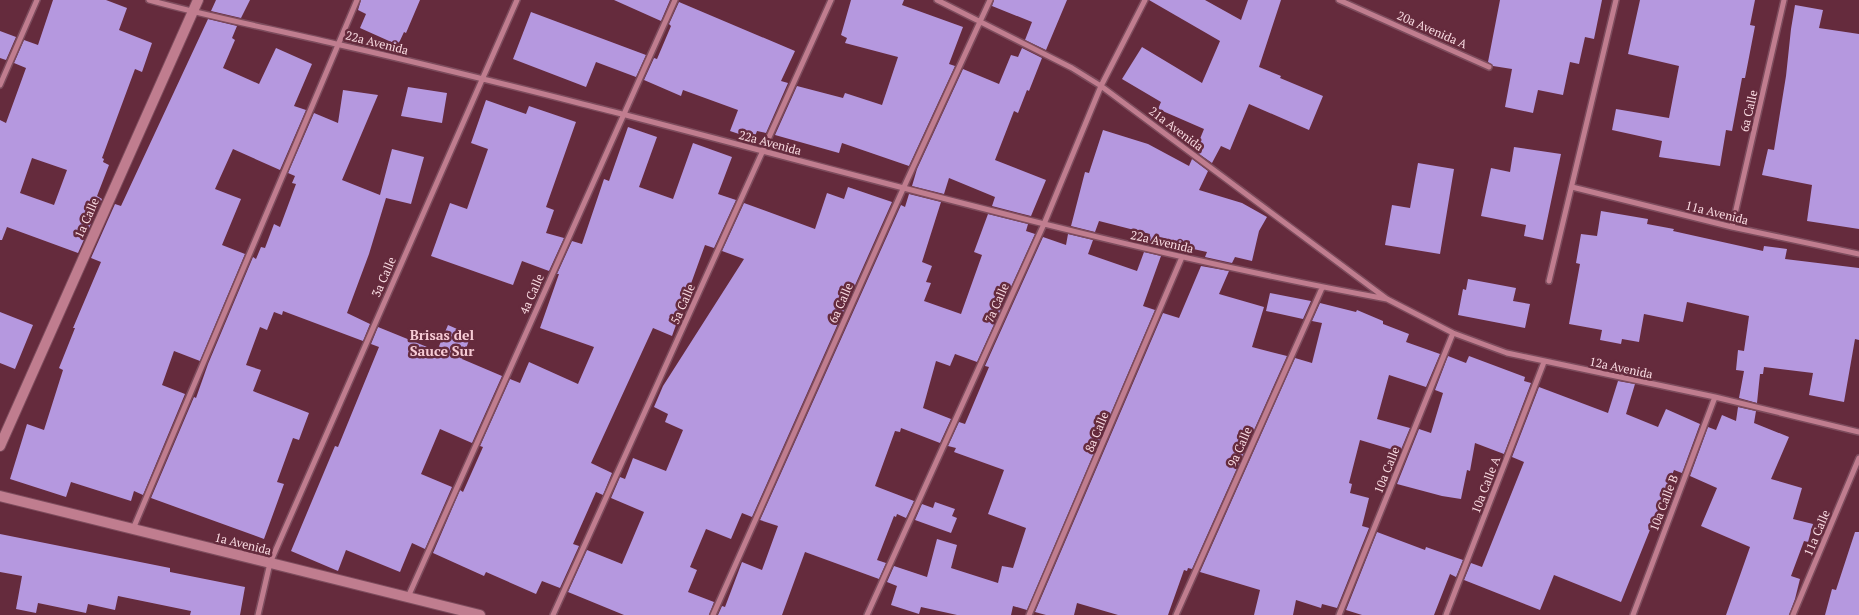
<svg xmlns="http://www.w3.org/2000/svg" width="1859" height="615" viewBox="0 0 1859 615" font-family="'PT Serif',serif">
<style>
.building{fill:#b598df;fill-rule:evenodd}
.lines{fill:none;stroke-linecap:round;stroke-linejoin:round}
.street-casing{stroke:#7d4c5d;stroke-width:8}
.secondary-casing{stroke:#7d4c5d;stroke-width:12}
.street{stroke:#c07d8f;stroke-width:5}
.secondary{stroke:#c07d8f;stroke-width:10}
.labels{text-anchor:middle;stroke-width:5;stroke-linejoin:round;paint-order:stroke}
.street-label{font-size:12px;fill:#fadce3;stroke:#652b3d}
.neighbourhood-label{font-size:14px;font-weight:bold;fill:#f7cbd5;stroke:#652b3d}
</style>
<rect width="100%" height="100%" fill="#652b3d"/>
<path class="building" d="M53,0H106L127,8L119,30L152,43L142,72L135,69L102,158L104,159L103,162L109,165L97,196L102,199L78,253L7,227L2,240H0V120L6,123L26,68L14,63L24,40L38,45ZM32,158L67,170L54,205L20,193Z
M216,0H250L241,18L211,11Z
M361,0H420L406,33L404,32L398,45L360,28L366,14L358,10Z
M614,0H670L661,21Z
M851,0H904L902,5L963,27L949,64L955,66L909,166L842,143L839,153L775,135L797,86L843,98L845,93L882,105L898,57L845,43L847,38L841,35Z
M994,0H1067L1046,50L1025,40L1032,22L992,6Z
M1149,0H1205L1241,20L1248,0H1281L1259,67L1281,76L1280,78L1323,96L1309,130L1249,104L1230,150L1221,146L1212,163L1195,151L1204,129L1158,109L1161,102L1122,79L1142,47L1202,83L1220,41Z
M1500,0H1602L1594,39L1585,37L1579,64L1570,62L1563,95L1538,90L1533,113L1505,107L1512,69L1493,66L1488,62Z
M1640,0H1755L1750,25L1755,26L1745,78H1742L1732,131L1726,130L1720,166L1659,157L1662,141L1612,130L1616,109L1669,118L1679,66L1628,54Z
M679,2L795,51L781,81L788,83L766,133L757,131L754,139L730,131L738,110L683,90L681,96L644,80L654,58L657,59L671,26L669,24Z
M1795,5L1823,10L1819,28L1859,34V229L1807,221L1812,185L1762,175L1768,149L1774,150L1786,76L1791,29Z
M531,12L646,55L636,77L596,62L586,87L513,59Z
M208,19L237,26L232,38L235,40L223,68L259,84L276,48L312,64L294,106L306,110L280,170L233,149L215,189L241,199L222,245L245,254L200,361L174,351L162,385L185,394L143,495L134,491L131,501L71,482L66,497L10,479L27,424L44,430L63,370L59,368L75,328H73L101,262L91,258L115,204L121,206Z
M0,31L16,37L6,60L0,58Z
M1022,48L1042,58L1029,91L1027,90L1018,113L1014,111L995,160L1046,180L1031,216L992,206L995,197L949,178L944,194L912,186L917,169L963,69L999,84L1011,55L1018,57Z
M408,87L447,93L442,123L401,116Z
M343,90L378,95L342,180L380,195L392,149L424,157L411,204L386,198L369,254L347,313L370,324L363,341L283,311L282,315L274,312L267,330L260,327L246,365L261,370L253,391L309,413L299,440L293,438L277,482L284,484L264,539L151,498L194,397L196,398L208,364L253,257L256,259L261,247L265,248L274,224L280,227L296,184L292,183L295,176L288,173L314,113L338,123Z
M486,100L526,114L529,106L576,122L546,207L554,210L546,233L564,238L549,271L522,261L513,285L431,256L450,203L467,209L488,149L471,143Z
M628,127L657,137L639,187L673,199L693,143L732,157L718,194L736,200L714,248L705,245L672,336L653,328L591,463L612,473L603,495L596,492L573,544L579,546L560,588L542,581L536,594L486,572L484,576L433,553L460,490L463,492L483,447L480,446L510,379L520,383L529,362L578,384L594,347L540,328L559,274H557L572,241L582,244L604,179L609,181Z
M1103,130L1148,144L1189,166L1192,159L1208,171L1199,190L1242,203L1267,217L1259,231L1252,261L1235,257L1232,263L1205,257L1207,252L1166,243L1164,248L1147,244L1150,234L1099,221L1095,232L1071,226L1085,172L1089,173Z
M1514,147L1561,154L1543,240L1524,236L1526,225L1481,216L1491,168L1510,172Z
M1418,163L1454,169L1440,254L1385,245L1392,205L1410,208Z
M848,187L892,202L752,517L742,513L731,539L706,529L690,567L697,570L688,592L714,602L709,615H624L568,592L587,550L622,564L644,512L611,498L620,477L625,479L633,458L666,471L683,430L665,422L668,414L654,407L663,386L744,259L722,251L744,203L815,229L827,193L844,199Z
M909,194L941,202L922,262L932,266L926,282L931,283L924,301L961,314L982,255L974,252L988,214L1028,224L1026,231L1035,234L977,362L955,354L950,366L936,361L923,408L951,419L940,443L901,428L900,432L895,431L875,486L914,501L906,518L897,514L896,517L894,516L877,560L886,563L879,579L805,552L782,615H718L722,606L725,607L742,562L762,570L778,526L760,520L901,205L905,207Z
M1601,211L1648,219L1647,224L1674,229L1673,231L1763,251L1764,246L1787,249L1785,259L1859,268V340L1855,339L1844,402L1809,395L1813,373L1764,367L1763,374H1760L1757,403L1739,398L1744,371L1736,370L1738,350L1744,351L1749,316L1687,302L1683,322L1644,314L1639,342L1622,339L1621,344L1600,340L1602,330L1569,324L1580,264L1576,263L1581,234L1597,236Z
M1068,234L1093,240L1088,254L1137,271L1144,252L1161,256L1143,306L1155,310L1027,610L1013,606L1011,615H957L921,607L919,614L891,605L897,586L887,582L894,566L927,577L937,539L957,545L951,568L998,583L1002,566L1013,568L1026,528L988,514L1004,470L954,452L956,448L948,446L959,422L965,424L989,367L985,366L1043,237L1066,245Z
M1201,266L1229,271L1219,294L1264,307L1252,347L1287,356L1192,569L1188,568L1187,571L1184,570L1168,615H1118L1077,603L1074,615H1046L1035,612L1163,313L1179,318Z
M1468,279L1516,288L1513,301L1530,304L1525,328L1458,315L1463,289L1466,290Z
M1270,293L1311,301L1303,319L1266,311Z
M1320,303L1356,312L1357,310L1383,321V324L1409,334L1406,342L1440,354L1426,387L1389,375L1377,419L1410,428L1400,452L1360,440L1349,483L1352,484L1350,493L1369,498L1362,526L1369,528L1337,608L1322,604L1321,608L1296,600L1293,615H1254L1260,590L1200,572L1295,358L1312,363L1322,323L1312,321Z
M0,312L33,325L15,369L0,363Z
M448,325L471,335L462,359L502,376L472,443L440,429L421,474L452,487L425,549L412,543L400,572L346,550L338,571L291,551L335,446L338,447L379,347L371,344L378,327L437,351Z
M1448,356L1466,363L1469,356L1525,377L1524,381L1531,383L1504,454L1475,443L1470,471L1467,470L1461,499L1442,496L1397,484L1419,429L1431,433L1443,393L1435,390Z
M1618,381L1635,384L1626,414L1658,427L1666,409L1700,424L1682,473L1674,470L1621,602L1554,575L1540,610L1464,580L1471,563L1482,567L1524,462L1512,457L1539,387L1608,413Z
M1738,407L1756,411L1754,423L1789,437L1771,479L1802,488L1793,519L1813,524L1808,542L1804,541L1791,576L1800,579L1795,599L1789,615H1726L1750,547L1701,526L1717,488L1690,476L1708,427L1716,430L1722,415L1736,421Z
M935,502L955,509L952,516L957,518L951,533L915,520L922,504L933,508Z
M1377,532L1425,550L1426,547L1463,560L1456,577L1450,574L1434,615H1362L1346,610Z
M1855,532H1859V615H1825L1832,589L1836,590Z
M0,534L170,568V572L245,587L240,615H190L191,611L118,596L115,610L88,604L86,613L38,603L36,613L16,609L22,576L0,572Z"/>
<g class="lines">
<g class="street-casing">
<path id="street" d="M149,0C210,17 273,29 336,44C431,65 527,90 622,114C876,180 1129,252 1387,299
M937,0L1072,68L1101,86L1387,299L1453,333L1507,353L1715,397L1859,432
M1339,0L1489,67
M0,85L37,0
M1572,187L1732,227L1859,254
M1732,227L1784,0
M1549,281L1616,0
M133,529L357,0
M408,597L675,0
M258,615L270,563L517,0
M553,615L831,0
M713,615L903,189L990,0
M867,615L1044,224L1101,86L1145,0
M1029,615L1182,257
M1176,615L1322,288
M1339,615L1453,333
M1446,615L1544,362
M1633,615L1715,397
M1793,615L1859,458"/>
</g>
<g class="secondary-casing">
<path id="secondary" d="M0,446L198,0
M0,496L480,615"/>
</g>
<use href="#street" class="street"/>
<use href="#secondary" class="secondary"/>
</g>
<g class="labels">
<g class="street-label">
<text transform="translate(1432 30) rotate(24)" y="4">20a Avenida A</text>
<text transform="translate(377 43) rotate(14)" y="4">22a Avenida</text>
<text transform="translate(1749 111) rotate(-77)" y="4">6a Calle</text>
<text transform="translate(1176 129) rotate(37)" y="4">21a Avenida</text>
<text transform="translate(770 143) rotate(15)" y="4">22a Avenida</text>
<text transform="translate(1717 213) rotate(14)" y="4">11a Avenida</text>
<text transform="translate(87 218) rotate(-66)" y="4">1a Calle</text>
<text transform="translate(1162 242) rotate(13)" y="4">22a Avenida</text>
<text transform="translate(384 277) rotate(-66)" y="4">3a Calle</text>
<text transform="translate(532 294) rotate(-66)" y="4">4a Calle</text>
<text transform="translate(841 303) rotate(-66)" y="4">6a Calle</text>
<text transform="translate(997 303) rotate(-66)" y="4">7a Calle</text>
<text transform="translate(683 304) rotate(-66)" y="4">5a Calle</text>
<text transform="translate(1621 368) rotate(12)" y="4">12a Avenida</text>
<text transform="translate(1097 432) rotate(-67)" y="4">8a Calle</text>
<text transform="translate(1240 447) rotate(-66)" y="4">9a Calle</text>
<text transform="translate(1387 470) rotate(-68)" y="4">10a Calle</text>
<text transform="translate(1486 485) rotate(-69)" y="4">10a Calle A</text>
<text transform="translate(1664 503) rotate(-69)" y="4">10a Calle B</text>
<text transform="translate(1817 533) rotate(-67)" y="4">11a Calle</text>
<text transform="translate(243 544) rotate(14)" y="4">1a Avenida</text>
</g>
<g class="neighbourhood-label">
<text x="442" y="340">Brisas del<tspan x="442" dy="16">Sauce Sur</tspan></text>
</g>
</g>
</svg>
